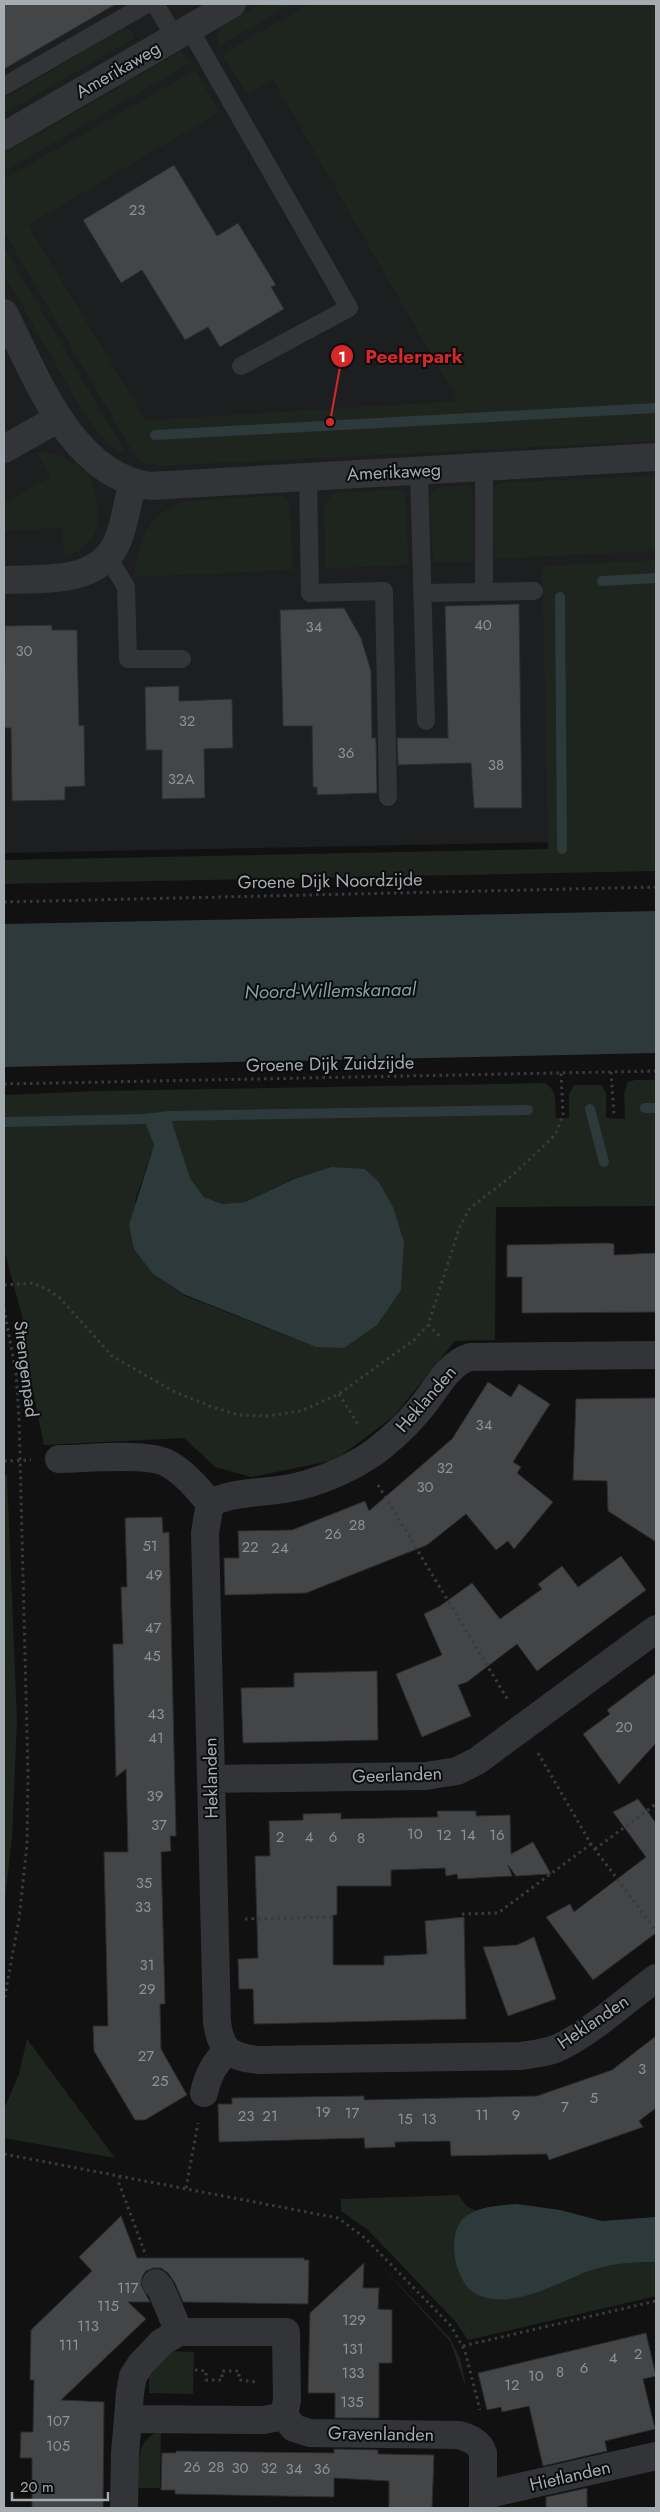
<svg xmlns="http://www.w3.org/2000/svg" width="660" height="2512" viewBox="0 0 660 2512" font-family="Jost,sans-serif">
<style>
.built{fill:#1d1e1f}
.green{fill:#1e241e;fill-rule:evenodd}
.water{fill:#2e393b}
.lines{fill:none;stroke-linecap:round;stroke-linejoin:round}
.stream{stroke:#2e393b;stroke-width:10}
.building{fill:#434547;stroke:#2b2c2e}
.path{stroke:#393b3e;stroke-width:3;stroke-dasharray:2.5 4;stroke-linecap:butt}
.service{stroke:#323437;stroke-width:18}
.minor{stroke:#323437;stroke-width:28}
.labels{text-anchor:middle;stroke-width:4;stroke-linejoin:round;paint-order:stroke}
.number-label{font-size:15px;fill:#8c9296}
.street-label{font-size:18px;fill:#a4abb1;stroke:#0c0c0d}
.water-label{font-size:19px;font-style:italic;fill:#7ea0a9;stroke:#0c0c0d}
.leader{fill:none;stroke:#d62828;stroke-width:2}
.callout-dot{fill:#d62828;stroke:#0c0c0d;stroke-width:2}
.mark-label{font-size:15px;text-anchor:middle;font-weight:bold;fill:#fff}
.callout-label{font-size:19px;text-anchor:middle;font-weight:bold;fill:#d62828;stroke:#0c0c0d;stroke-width:4;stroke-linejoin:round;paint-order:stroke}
</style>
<rect width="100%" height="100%" fill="#111112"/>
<path class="built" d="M4,4H656V840L4,853Z"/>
<path class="green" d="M260,4H292L219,46L217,33L222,26Z
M309,4H656V441L164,466L148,464L137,459L4,232V179L195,70L220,112L28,225L146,420L458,401L273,80L247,94L222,54Z
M124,27L133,33V39L4,114V99Z
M181,51L190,63L4,172V156L10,150Z
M4,247L127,455L109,446L85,416L4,274Z
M41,452C57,453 74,460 86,472C91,477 93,486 95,493C104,524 96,547 64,557L62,528L4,531V503L50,477L37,453Z
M656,475V551L494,559L493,491L495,485L500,483Z
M469,486L473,491L474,562H433L429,497C436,483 455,486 469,486Z
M401,489L405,494L409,565L325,569L324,507L332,493Z
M283,495L290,503L293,570L135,577C135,542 151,510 186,501Z
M656,560V871L4,884V860L548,849L542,566Z
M635,1080H656V1206L496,1207L495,1340L455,1341L393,1417L335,1460L251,1477L215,1467L184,1438L44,1445L29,1372L22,1316L4,1250V1095L97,1091L545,1083C558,1091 555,1103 556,1118H569V1094L574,1085H601L606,1093V1118L625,1119L624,1093L628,1082ZM169,1116L190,1178L204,1197L222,1204L245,1202L293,1179L331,1167L379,1182L392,1207L404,1242L316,1347L183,1295L153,1274L135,1201L154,1145Z
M4,1475H7L17,1721L12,1837L4,1909Z
M27,2039L115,2158L4,2138V2109L19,2074Z
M459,2195C464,2205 468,2208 478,2211L468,2214C456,2239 449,2248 461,2275C483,2324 558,2282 592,2270C612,2263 635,2262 656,2262V2296L468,2340L455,2321L368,2230L341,2211V2199Z
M371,2255L450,2338L460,2358L467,2390L450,2341Z
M170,2351L194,2352L193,2394L149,2393V2376Z
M161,2431L160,2488H138C139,2465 134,2439 161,2431Z"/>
<path class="water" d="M656,911V1053L4,1067V924Z
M170,1116L190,1178L204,1197L222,1204L245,1202L294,1179L331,1167L365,1169L379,1182L393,1207L404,1242L401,1290L377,1325L344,1348L316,1347L183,1294L153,1274L134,1249L129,1225L154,1145L144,1119Z
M517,2204L560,2210L602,2221L656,2217V2262C635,2262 613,2263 592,2270C560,2281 511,2312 476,2294C453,2282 444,2227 469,2214C483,2206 502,2205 517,2204Z"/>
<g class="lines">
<path class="stream" d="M155,435L656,408
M602,581L656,578
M560,597L562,849
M645,1108H656
M590,1109L604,1162
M5,1122L144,1119L170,1116L528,1110"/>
</g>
<path class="building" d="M4,4H116L4,69Z
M174,165L217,236L238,223L276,285L271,287L284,309L220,347L208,327L185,340L142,270L121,283L83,220Z
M519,604L522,808H474L471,763L398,765L397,738H448L445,606Z
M344,608L361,638L371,671L372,738H376L377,793L317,795V787H313L312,726H283L280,610Z
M52,625V630H77L79,726L84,725L85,786L65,787V800L12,801L11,728H4L5,626Z
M179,686V701L232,699L233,748L204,749L205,798L162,799V750H146L145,687Z
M608,1243L614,1244V1255L656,1253V1312L522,1313V1277H507V1245Z
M488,1382L511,1397L519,1384L550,1404L513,1462L521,1467L517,1473L553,1502L514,1549L508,1541L496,1550L466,1514L427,1545L306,1593L225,1595L224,1558H239L238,1531L292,1530L365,1501L369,1511L452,1439Z
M656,1398V1542L608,1511L607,1481L573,1480L576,1399Z
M162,1517L163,1533L169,1532L176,1836H170L171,1851L161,1852L165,2004H160L161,2049L187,2095L145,2120H135L94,2051L93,2026H108L104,1852H128L126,1769L116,1777L113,1649V1644H123L121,1587H127L125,1518Z
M621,1556L646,1590L537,1671L517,1644L467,1682L458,1685L471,1716L422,1737L396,1674L442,1655L424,1614L440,1606L472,1583L500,1619L542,1589L538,1584L562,1566L578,1587Z
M377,1671L378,1740L243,1743L241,1688L294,1687V1673Z
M656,1673V1743L619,1784L583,1734L610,1714L607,1710Z
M638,1799L656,1823V1933L593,1980L546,1917L570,1904L574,1912L646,1857L613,1812Z
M437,1811H476V1816L510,1815L511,1854L533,1842L551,1874L516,1876L508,1865L512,1876L458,1879L457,1874L446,1876L445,1868L391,1870V1886H337V1915H333V1965H384V1956L427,1954L425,1921L464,1917L466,2019L254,2024L253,1989H239L238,1959L258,1958L255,1856H270L269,1821L303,1820V1814L341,1813V1819L438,1817Z
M534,1937L556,1999L508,2016L483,1947L517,1945Z
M656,2036V2108L639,2121L643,2127L549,2160L547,2154L451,2156L450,2141L395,2142V2147L365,2148L364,2138L219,2142L218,2104H232V2098L364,2096V2100L537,2096L612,2070Z
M121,2216L137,2258H304V2260H309L308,2304L183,2302L175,2283L168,2273L161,2268H153L146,2271L142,2277L141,2285L150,2302H128L146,2319L61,2400L104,2402L103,2508H32V2458H20L21,2432H33L34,2380H30L31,2330L92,2271L79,2257Z
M364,2263L363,2288H379L378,2309L392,2310V2363H379V2418H335V2393H308L310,2313Z
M646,2333L656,2376L643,2379L655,2429L605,2441L607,2451L543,2466L529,2406L502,2412L501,2407L487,2410L478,2373Z
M334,2449L378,2450V2454L434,2455L432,2508H389V2481L334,2478V2497L175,2494V2490H161L162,2453H176V2451L334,2453Z
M587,2488V2508H546V2497Z"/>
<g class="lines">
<path class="path" d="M4,902L656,887
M611,1072L614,1115
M4,1084L656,1071
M4,1285L33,1283L47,1289L60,1298L112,1356L173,1391L212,1407L239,1415L267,1416L301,1411L339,1394L415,1339L428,1325L460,1226L470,1208L514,1174L555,1135L563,1115L561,1073
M4,1309L16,1373L19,1418L28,1773L27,1844L19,1919L4,2001
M428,1325L442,1338
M339,1394L359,1426
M4,1461L31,1460
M378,1485L508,1700
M538,1753L591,1844L656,1931
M595,1849L656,1804
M462,1914L498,1913L591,1844
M245,1919L333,1917
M4,2154L338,2218L365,2238L451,2326L465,2351L480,2410
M120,2176L119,2183L146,2256
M186,2188L198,2123
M463,2346L656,2301
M195,2370L206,2371V2380H222V2371H239V2380L257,2382"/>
<path class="service" d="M155,4L175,37
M189,28L349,308L241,366
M4,86L147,4
M484,467V591
M419,471L426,721
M308,477L310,593L384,591L388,797
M108,557L126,587L128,659H182
M423,593L534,591"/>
<path class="minor" d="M4,136L232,4
M4,313C36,376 71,475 150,486L656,457
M4,449L59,418
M4,580C44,578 100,585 118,540C125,522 128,502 132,484
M59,1459C84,1459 147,1452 167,1463C185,1473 197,1488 210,1503L205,1533L217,2022C221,2052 231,2057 260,2060L520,2056C534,2054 549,2053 562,2046C595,2029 626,2000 656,1978
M210,1503C234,1492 259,1493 285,1489C316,1484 351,1469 376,1451C391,1439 406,1426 418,1411C435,1393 445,1365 470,1357L656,1355
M211,1779L426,1776L457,1771L477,1761L656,1629
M204,2093C208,2075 214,2064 227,2051
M156,2283L161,2289L179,2332
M284,2416L294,2428L310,2433L459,2435C469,2438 480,2442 483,2453V2508
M129,2419L263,2420L284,2416
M484,2495L656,2456
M124,2508L125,2454L130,2393L133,2376L141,2364L162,2342L179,2332H286L287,2400L284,2416"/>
</g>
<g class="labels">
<g class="number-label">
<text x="137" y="215">23</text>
<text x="483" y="630">40</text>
<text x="314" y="632">34</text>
<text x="24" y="656">30</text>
<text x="187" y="726">32</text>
<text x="346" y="758">36</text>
<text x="496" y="770">38</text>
<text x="181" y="784">32A</text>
<text x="484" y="1430">34</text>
<text x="445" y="1473">32</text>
<text x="425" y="1492">30</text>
<text x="357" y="1530">28</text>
<text x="333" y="1539">26</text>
<text x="150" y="1551">51</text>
<text x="250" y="1552">22</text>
<text x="280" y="1553">24</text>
<text x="154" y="1580">49</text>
<text x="153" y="1633">47</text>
<text x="152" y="1661">45</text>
<text x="156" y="1719">43</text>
<text x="624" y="1732">20</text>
<text x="156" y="1743">41</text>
<text x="155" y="1801">39</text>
<text x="159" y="1830">37</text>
<text x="415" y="1839">10</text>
<text x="444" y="1840">12</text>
<text x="468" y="1840">14</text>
<text x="497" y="1840">16</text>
<text x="280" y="1842">2</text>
<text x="309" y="1842">4</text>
<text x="333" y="1842">6</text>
<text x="361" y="1843">8</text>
<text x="144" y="1888">35</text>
<text x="143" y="1912">33</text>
<text x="147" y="1970">31</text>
<text x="147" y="1994">29</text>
<text x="146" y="2061">27</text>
<text x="642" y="2074">3</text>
<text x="160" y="2086">25</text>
<text x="594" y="2103">5</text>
<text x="565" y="2112">7</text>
<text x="323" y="2117">19</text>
<text x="352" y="2118">17</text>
<text x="482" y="2120">11</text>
<text x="516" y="2120">9</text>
<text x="246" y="2121">23</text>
<text x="270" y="2121">21</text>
<text x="405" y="2124">15</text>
<text x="429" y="2124">13</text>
<text x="128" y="2293">117</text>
<text x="108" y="2311">115</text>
<text x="354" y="2325">129</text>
<text x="88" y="2331">113</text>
<text x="69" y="2350">111</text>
<text x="353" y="2354">131</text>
<text x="638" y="2359">2</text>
<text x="613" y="2363">4</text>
<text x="584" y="2373">6</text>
<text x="560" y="2377">8</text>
<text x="353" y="2378">133</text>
<text x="536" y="2381">10</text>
<text x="512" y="2390">12</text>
<text x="352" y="2407">135</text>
<text x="58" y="2426">107</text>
<text x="58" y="2451">105</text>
<text x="192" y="2472">26</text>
<text x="216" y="2472">28</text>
<text x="240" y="2473">30</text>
<text x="269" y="2473">32</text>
<text x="294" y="2474">34</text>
<text x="322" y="2474">36</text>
</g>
<g class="street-label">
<text transform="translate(118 70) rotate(-30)" y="6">Amerikaweg</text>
<text transform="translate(394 472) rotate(-3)" y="6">Amerikaweg</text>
<text transform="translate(330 881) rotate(-1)" y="6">Groene Dijk Noordzijde</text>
<text transform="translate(330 1064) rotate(-1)" y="6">Groene Dijk Zuidzijde</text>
<text transform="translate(26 1369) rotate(83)" y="6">Strengenpad</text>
<text transform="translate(426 1399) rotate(-49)" y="6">Heklanden</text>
<text transform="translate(397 1775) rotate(-2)" y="6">Geerlanden</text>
<text transform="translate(211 1778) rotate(-91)" y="6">Heklanden</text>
<text transform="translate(593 2022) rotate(-34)" y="6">Heklanden</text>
<text transform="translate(381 2434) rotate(1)" y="6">Gravenlanden</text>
<text transform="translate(570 2476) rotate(-13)" y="6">Hietlanden</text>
</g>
<g class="water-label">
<text transform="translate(330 990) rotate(-1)" y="7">Noord-Willemskanaal</text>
</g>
</g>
<path class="leader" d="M330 422L342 356"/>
<g class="callout-dot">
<circle cx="330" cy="422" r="5"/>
<circle cx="342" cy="356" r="12"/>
</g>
<g class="mark-label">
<text x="342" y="362">1</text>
</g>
<g class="callout-label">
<text x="414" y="363">Peelerpark</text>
</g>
<rect width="660" height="2512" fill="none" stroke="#a4abb1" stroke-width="10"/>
<path d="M12 2492v8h96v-8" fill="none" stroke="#a4abb1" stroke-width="2.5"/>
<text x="20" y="2492" font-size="15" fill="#a4abb1" stroke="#0c0c0d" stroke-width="4" paint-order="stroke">20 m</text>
</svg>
